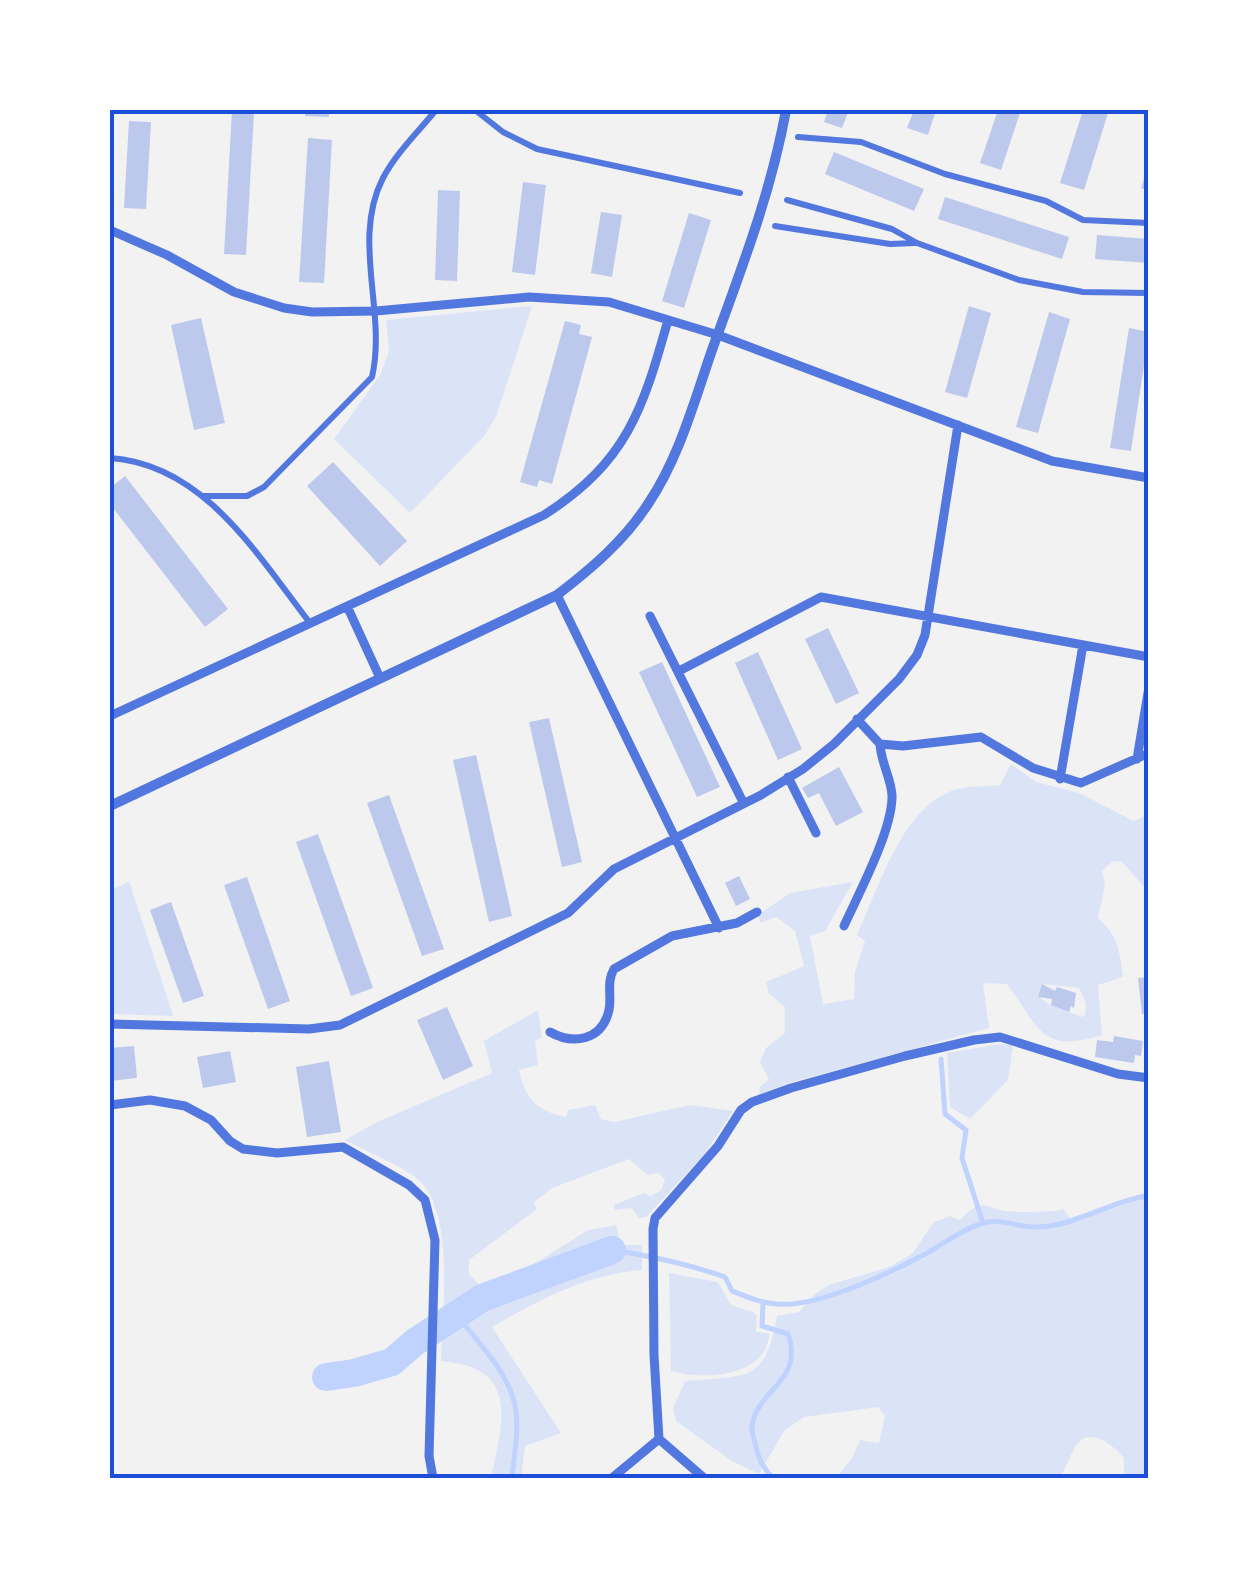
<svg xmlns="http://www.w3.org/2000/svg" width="1259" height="1588" viewBox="0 0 1259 1588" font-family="'Crimson Pro',serif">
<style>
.green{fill:#dbe4f7;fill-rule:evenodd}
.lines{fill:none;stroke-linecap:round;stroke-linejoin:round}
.stream{stroke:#bfd3fe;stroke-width:5}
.river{stroke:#bfd3fe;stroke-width:28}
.building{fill:#bdc9ec}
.pedestrian{stroke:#5277de;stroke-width:6}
.minor{stroke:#5277de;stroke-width:9}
.tertiary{stroke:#5277de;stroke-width:10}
.neatline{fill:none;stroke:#1d4ed8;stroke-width:4}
</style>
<rect width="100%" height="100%" fill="#f2f2f2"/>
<path class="green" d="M532,306L496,417L484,436L410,513L334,439L380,375L389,352L386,320Z
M1011,764L1036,782L1079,793L1134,821L1149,814V892L1122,862L1113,861L1102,871L1105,885L1098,918C1118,935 1120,952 1123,977L1098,985L1102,1035C1041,1054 1040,1029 1007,984L983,983L989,1028L789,1083L759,1095L760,1087L769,1079L760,1062L766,1048L785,1033V1007L769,994L766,982L804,966L795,931L776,917L760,923L758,915L790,893L853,882L825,931L810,936L823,1004L854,999L855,972L865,941L857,935C878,889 902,807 954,790C969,785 985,787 1000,785ZM1043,984L1079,988L1086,1004L1085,1015L1082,1017L1053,1006L1038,997Z
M129,881L173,1015V1016L110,1014V891Z
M538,1010L542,1038L535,1040L538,1065L519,1070C525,1099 537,1111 566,1117L568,1110L595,1105L601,1119L614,1122L690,1105L733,1111L704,1155L646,1217L639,1218L632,1208L615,1210L614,1205L643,1193L651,1196L661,1190L665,1180L658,1173L647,1175L629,1159L552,1188L534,1202L537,1209L469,1260V1274L480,1286L531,1266L588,1230L616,1225L621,1245H642V1270C585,1275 541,1299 492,1327L561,1433L525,1446L521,1478H491C503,1421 520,1367 441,1361C442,1315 455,1216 420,1181C404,1166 366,1152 345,1140L375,1123L492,1073L484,1041Z
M999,1044L1013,1045L1008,1080L970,1119L950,1107L947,1053Z
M1149,1191V1478H1124V1458C1112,1444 1089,1425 1075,1447C1069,1457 1066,1468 1060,1478H836L852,1458L860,1440L879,1443L885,1416L878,1407L804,1417L784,1431L759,1474L732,1461L676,1421L673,1408L685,1381C747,1375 765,1384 777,1316L799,1312L815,1294L829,1285L889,1267L912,1254L934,1222L950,1216L960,1220C964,1217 967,1212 972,1209C984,1201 993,1209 1004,1211C1017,1212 1052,1213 1063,1209L1070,1218Z
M669,1273L718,1282L731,1305L753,1312L757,1316L756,1331L770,1334C768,1339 768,1345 765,1350C749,1378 698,1379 671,1371Z"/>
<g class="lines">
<path class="stream" d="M941,1059L945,1114L966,1130L962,1158L983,1223
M612,1250C651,1256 688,1264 725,1277L732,1291C747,1297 761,1303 777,1304C818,1308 892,1272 929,1252C946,1242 965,1228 984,1223C1002,1218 1019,1228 1038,1227C1077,1226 1111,1200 1149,1196
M763,1303L762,1326L788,1334C805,1382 755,1390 752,1427C751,1432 754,1437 755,1443C758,1457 762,1467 773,1478
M455,1315C467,1326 475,1338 486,1351C524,1399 519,1418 512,1477L515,1478"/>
<path class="river" d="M326,1377L354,1373L392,1362L415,1342L482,1298L612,1250"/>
</g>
<path class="building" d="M232,110L254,112L246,255L224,254Z
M305,110H329V117L305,116Z
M828,110H849L842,128L824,122Z
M914,110H936L928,135L907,128Z
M998,110H1021L1001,170L980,163Z
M1083,110H1109L1084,190L1060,183Z
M129,121L151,122L146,209L124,208Z
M308,138L332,140L324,283L299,282Z
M834,152L924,189L914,211L825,174Z
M1148,166H1149V191L1141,188Z
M523,182L546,185L535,275L512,272Z
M438,190L460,191L457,281L435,280Z
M945,197L1069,237L1062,259L938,219Z
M601,212L622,215L612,277L591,273Z
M689,213L711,220L684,308L662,301Z
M1097,235L1149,239V263L1095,259Z
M969,306L991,313L967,398L945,392Z
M1049,312L1070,319L1038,433L1016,427Z
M201,318L225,423L194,430L171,325Z
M565,321L581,325L579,334L592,337L552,484L539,480L537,487L520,482Z
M1129,328L1149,332L1131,451L1110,448Z
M333,462L407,541L380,566L307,486Z
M125,476L228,609L205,627L110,504V488Z
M828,628L859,693L836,704L805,639Z
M758,652L802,749L778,760L735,663Z
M662,662L720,787L697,797L639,672Z
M549,718L582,862L562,867L529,722Z
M476,755L512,916L489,922L453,760Z
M839,767L863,812L836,826L819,793L808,798L802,788Z
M389,795L444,949L422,956L367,803Z
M318,834L373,988L351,996L296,842Z
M739,876L750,899L736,906L725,883Z
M247,877L290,1001L268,1009L224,885Z
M171,902L204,996L183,1003L150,910Z
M1149,977V1013L1142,1014L1138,978Z
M1042,984L1055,991L1057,987L1076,993L1074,1008L1071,1006L1069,1012L1051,1005L1052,999L1038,997Z
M447,1007L473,1066L443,1080L417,1020Z
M1114,1036L1143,1041L1141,1056L1135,1055L1134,1063L1095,1057L1097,1040L1113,1042Z
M134,1046L137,1078L110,1081V1048Z
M230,1051L236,1082L203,1088L197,1057Z
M329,1061L341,1132L307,1137L296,1067Z"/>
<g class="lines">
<path class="pedestrian" d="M475,110L503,132L537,149L740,193
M798,137L861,142L945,174L1046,201L1083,220L1149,223
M787,200L892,229L917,243L1019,280L1083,292L1149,293
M775,226L890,244L915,243
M110,458C204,464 258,556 310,623
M202,496H247L264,487L372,377C387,312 351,240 383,178C396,153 419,131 436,110"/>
<path class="minor" d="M110,230L167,255L234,292L284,308L312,312L376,311L529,297L609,302L718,335L1052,461L1149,478
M557,595L719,928
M347,606L380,678
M650,616L743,802
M679,671L821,597L1149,657
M110,716L544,515C627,462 643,409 668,320
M857,719L880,744L903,746L981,737L1033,768L1081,783L1149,753
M1137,759L1149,687
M788,777L816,833
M1060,779L1083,645
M844,926C859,893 891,833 892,798C893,782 881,764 880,744
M110,1024L309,1029L340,1025L568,913L614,869L761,795L803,769L834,744L899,679L917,655L925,635L958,425
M550,1032C573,1045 602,1041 609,1010C612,996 606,982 614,969L672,936L737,923L757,912
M110,1105L150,1100L185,1106L211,1120L230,1141L243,1149L277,1153L343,1147L409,1185L425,1200L435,1240L429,1456L433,1478
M612,1478L659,1439
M704,1478L659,1439L654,1355L653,1229L655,1218L718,1146L741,1110L752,1102L791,1088L905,1056L974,1040L1000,1037L1118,1074L1149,1078"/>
<path class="tertiary" d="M110,806L557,595C592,568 624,541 648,504C679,458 694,402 712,350C741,270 771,193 786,110"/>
</g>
<rect width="1259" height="1588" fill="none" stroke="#ffffff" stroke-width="225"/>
<rect x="112" y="112" width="1034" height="1364" class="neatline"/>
</svg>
